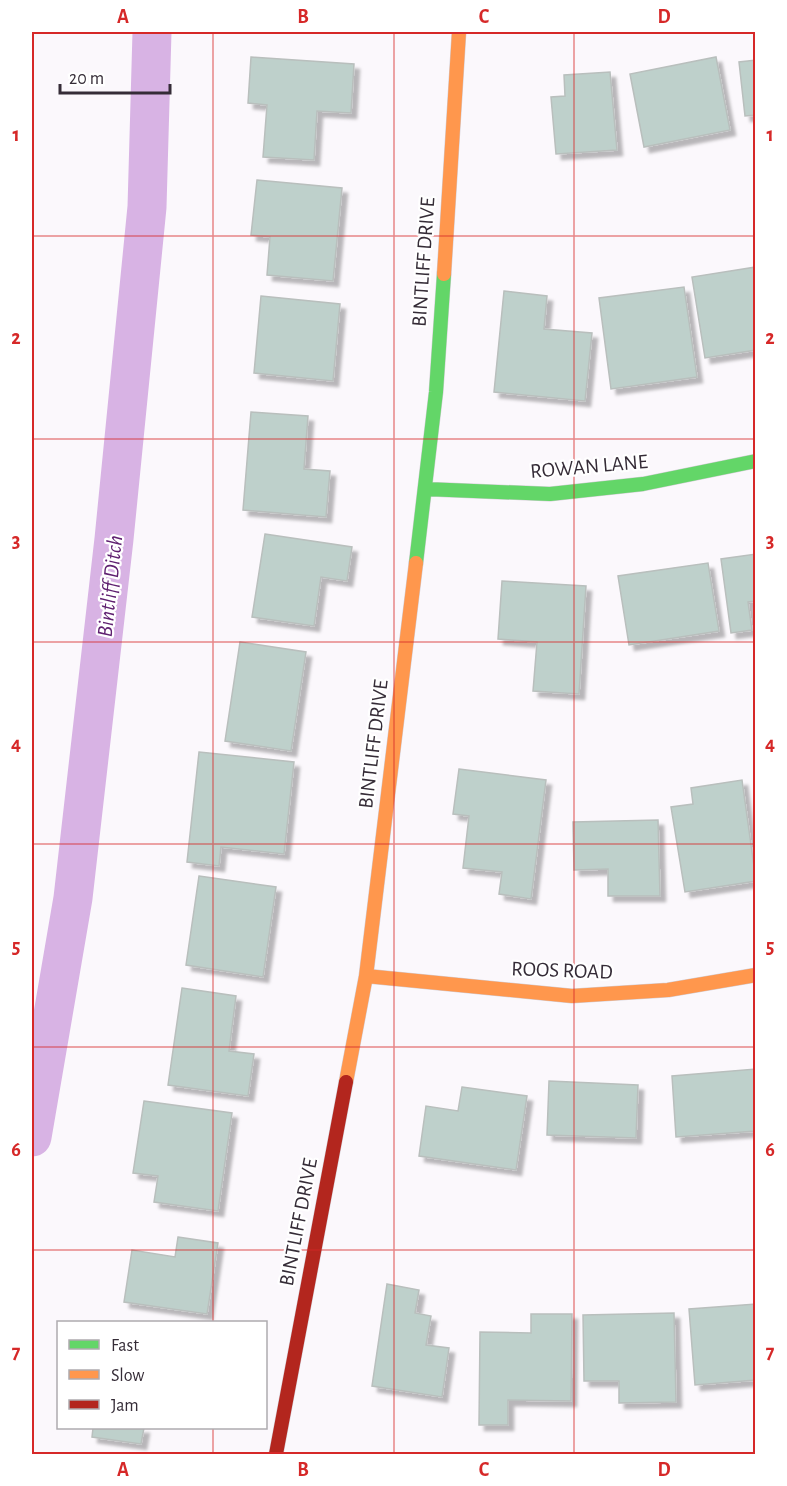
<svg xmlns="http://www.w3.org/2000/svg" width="787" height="1486" viewBox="0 0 787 1486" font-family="'Alegreya Sans',sans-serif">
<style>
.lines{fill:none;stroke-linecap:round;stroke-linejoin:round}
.canal{stroke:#d8b3e4;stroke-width:39}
.building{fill:#bed0cb;stroke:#b9bfbd;stroke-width:1.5;filter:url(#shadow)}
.fast-casing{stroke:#d3ced5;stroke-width:15}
.slow-casing{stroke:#d3ced5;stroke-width:15}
.jam-casing{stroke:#d3ced5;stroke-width:15}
.fast{stroke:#63d668;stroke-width:14}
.slow{stroke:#ff974d;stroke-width:14}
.jam{stroke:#b3261e;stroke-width:14}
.grid{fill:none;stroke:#d62828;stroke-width:1.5;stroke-opacity:0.55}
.labels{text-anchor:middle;stroke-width:4.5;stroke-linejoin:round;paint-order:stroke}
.street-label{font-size:21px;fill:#352c37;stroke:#fff}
.water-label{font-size:22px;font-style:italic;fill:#5f2070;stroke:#fff}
.neatline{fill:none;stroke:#d62828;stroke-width:2}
.grid-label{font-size:20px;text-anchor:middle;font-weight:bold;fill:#d62828}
</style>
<defs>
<filter id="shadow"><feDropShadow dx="5.5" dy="5.5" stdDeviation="1.5" flood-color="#0004"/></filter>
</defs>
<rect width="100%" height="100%" fill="#fbf8fc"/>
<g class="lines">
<path class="canal" d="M32,1137L73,898L114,539L147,207L152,32"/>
</g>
<path class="building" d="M251,57L354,64L351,113L317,111L314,160L263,157L267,105L248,103Z
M716,57L730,130L644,147L630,74Z
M756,60V115L745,116L739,62Z
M610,72L617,150L556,154L551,97L565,96L564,75Z
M257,180L342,188L333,281L267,275L270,237L251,235Z
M756,267V350L705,358L692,277Z
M684,287L697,377L611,389L599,298Z
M504,291L547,296L544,329L592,333L585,401L494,392Z
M261,296L340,304L333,381L254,373Z
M251,412L308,416L304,469L330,471L326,517L243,510Z
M265,534L352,547L347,581L321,577L314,626L252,617Z
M756,554V601L748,602L752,630L731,633L721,559Z
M708,563L719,631L629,645L618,576Z
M502,581L586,586L579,694L533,691L537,642L498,639Z
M240,642L306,652L291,751L225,741Z
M199,752L294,762L284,854L221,847L219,866L187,862Z
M459,769L546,780L531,899L499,894L502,872L463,868L469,816L453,814Z
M742,780L756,881L685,892L671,807L693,804L691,788Z
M658,820L660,896H608V869L574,870L573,822Z
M199,876L276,887L263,977L186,965Z
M182,988L236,996L229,1051L254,1054L248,1096L168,1085Z
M756,1069V1131L676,1137L672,1076Z
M549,1081L638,1085L636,1138L547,1135Z
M462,1087L527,1096L516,1170L419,1156L426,1106L458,1111Z
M144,1101L232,1113L218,1211L154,1202L158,1176L133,1173Z
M178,1237L218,1243L207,1314L124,1302L132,1250L175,1257Z
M387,1284L419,1290L415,1313L431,1316L426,1345L449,1348L442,1397L372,1386Z
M756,1304V1380L695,1385L689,1309Z
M674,1313L676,1402L619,1403V1381H584L583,1315Z
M531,1314H572L571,1401L508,1400V1425H479L480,1332L531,1333Z
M93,1428H144L141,1444L92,1437Z"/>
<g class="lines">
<g class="fast-casing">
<path id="fast" d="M425,489L550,494L643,484L756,461
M416,563L436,392L444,274"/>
</g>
<g class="slow-casing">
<path id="slow" d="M444,274L459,32
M366,976L572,996L668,990L756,975
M346,1082L366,976L416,563"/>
</g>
<g class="jam-casing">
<path id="jam" d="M276,1454L346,1082"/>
</g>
<use href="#fast" class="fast"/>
<use href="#slow" class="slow"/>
<use href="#jam" class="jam"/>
</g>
<path class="grid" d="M213,32V1322M394,32V1454M574,32V1454M32,236H756M32,439H756M32,642H756M32,844H756M32,1047H756M32,1250H756M213,1428V1454"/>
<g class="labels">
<g class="street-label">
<text transform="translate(423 262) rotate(-86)" y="7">BINTLIFF DRIVE</text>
<text transform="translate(589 466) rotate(-5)" y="7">ROWAN LANE</text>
<text transform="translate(373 744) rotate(-83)" y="7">BINTLIFF DRIVE</text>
<text transform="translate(562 970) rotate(2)" y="7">ROOS ROAD</text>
<text transform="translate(298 1222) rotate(-79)" y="7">BINTLIFF DRIVE</text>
</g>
<g class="water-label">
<text transform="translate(109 586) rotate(-84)" y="8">Bintliff Ditch</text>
</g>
</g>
<rect width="787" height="1486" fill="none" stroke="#ffffff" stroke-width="66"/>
<rect x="57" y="1321" width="210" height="108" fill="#ffffff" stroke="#aeabaf" stroke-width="1.5"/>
<rect x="69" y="1340" width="30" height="9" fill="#63d668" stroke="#aeabaf" stroke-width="1.5"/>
<text x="111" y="1351" font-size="18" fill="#352c37">Fast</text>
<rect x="69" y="1370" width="30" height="9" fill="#ff974d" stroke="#aeabaf" stroke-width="1.5"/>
<text x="111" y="1381" font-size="18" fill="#352c37">Slow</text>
<rect x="69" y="1400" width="30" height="9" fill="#b3261e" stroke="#aeabaf" stroke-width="1.5"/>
<text x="111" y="1411" font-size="18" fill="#352c37">Jam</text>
<path d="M60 84v9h110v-9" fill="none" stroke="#352c37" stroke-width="3"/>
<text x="69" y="84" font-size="18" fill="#352c37" stroke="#ffffff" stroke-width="4.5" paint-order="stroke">20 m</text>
<rect x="33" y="33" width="721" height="1420" class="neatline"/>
<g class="grid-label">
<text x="123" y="23">A</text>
<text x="303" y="23">B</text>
<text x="484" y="23">C</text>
<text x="664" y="23">D</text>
<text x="16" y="141">1</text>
<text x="770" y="141">1</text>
<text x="16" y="344">2</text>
<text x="770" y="344">2</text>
<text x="16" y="547">3</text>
<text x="770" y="547">3</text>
<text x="16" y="750">4</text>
<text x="770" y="750">4</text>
<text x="16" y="953">5</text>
<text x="770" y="953">5</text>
<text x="16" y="1156">6</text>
<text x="770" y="1156">6</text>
<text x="16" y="1358">7</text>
<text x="770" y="1358">7</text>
<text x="123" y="1476">A</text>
<text x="303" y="1476">B</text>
<text x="484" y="1476">C</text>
<text x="664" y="1476">D</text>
</g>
</svg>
